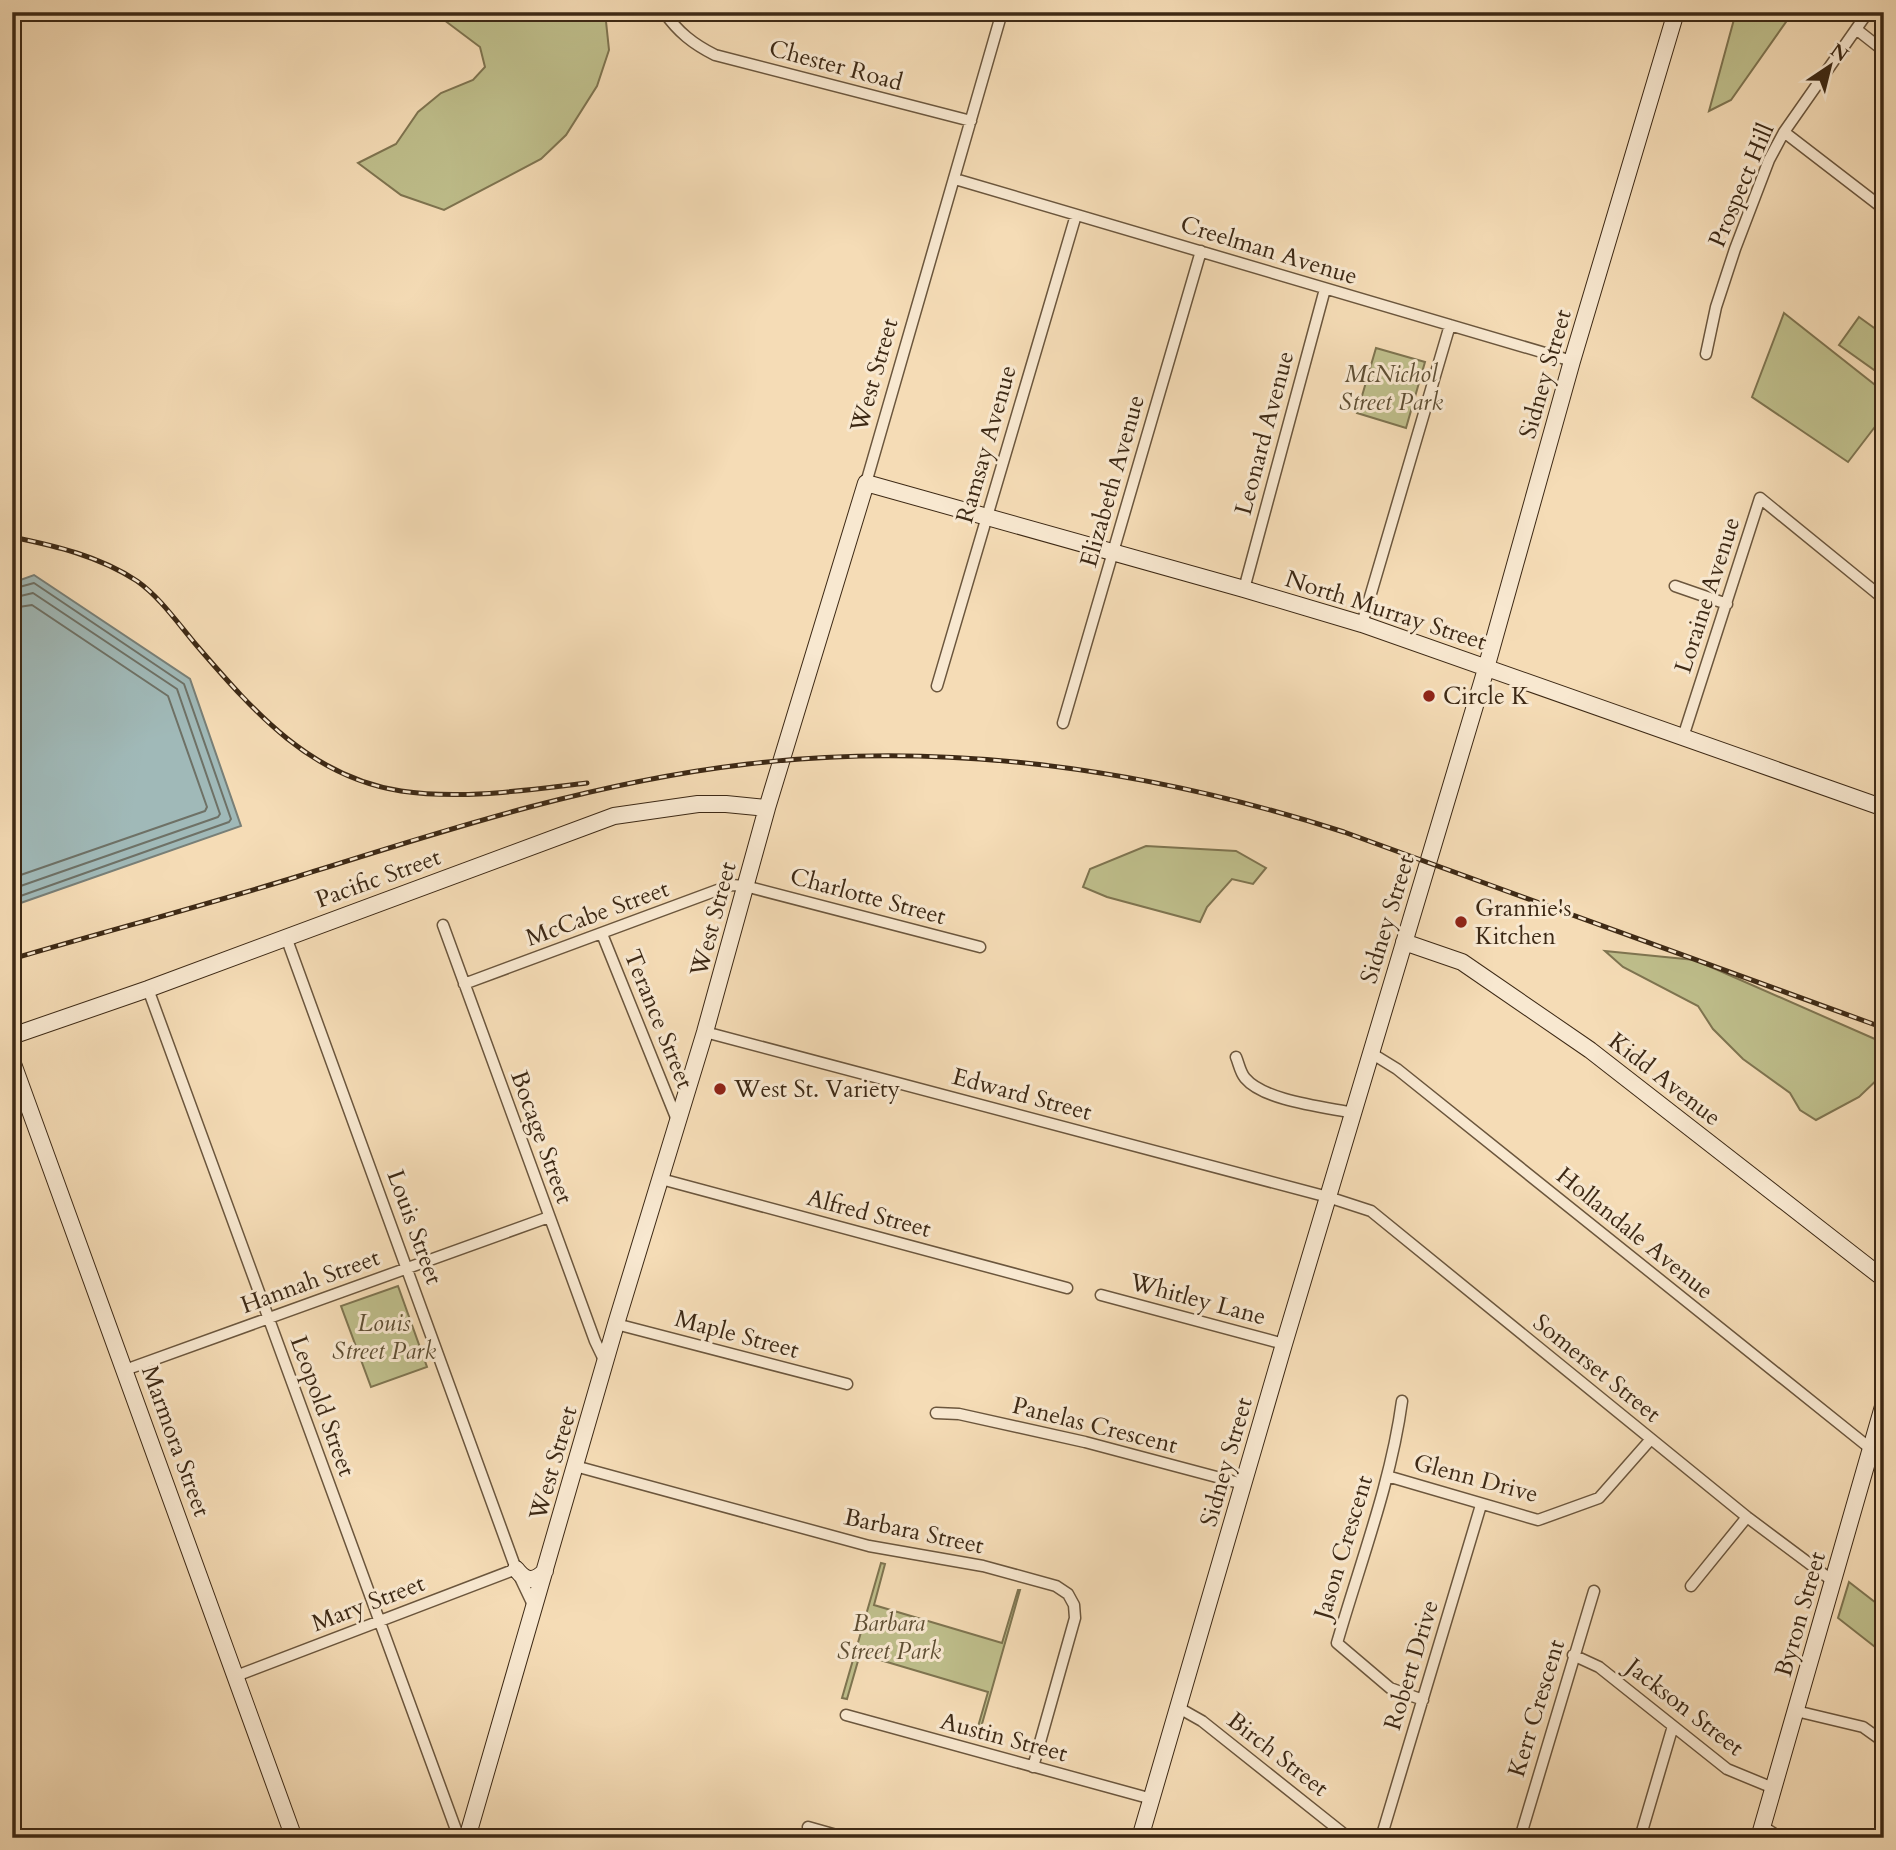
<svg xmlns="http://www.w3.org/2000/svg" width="1896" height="1850" viewBox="0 0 1896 1850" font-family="Cardo,serif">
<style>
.green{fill:#bfbf8c;stroke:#7e7450;stroke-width:2}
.water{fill:#a0b9b8;stroke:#787f77;stroke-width:2}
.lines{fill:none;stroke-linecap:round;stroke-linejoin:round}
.shore{stroke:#6e7166;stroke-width:2}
.street-casing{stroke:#6b563d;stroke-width:13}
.secondary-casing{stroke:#3d2915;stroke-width:18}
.street{stroke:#f8e8d0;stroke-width:10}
.secondary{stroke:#f8e8d0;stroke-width:16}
.rail-casing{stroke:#3d2915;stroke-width:5}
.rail{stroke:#f8e8d0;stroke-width:2.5;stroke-dasharray:8;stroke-linecap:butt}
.poi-dot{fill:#8f2418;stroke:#f8e8d0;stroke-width:2.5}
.labels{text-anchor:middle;stroke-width:6;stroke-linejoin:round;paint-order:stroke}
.street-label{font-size:24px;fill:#3d2915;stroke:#f8e8d0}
.park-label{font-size:24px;font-style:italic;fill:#5e4e33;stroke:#f8e8d0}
.poi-label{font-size:24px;fill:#3d2915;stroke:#f8e8d0;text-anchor:start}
</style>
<rect width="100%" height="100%" fill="#f5dcb6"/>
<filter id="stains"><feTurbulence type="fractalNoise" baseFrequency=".00286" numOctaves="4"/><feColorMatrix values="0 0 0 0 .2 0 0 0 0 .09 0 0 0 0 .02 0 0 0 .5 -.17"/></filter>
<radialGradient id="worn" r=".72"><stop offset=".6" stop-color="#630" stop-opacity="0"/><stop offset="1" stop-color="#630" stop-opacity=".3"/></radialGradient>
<path class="green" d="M442,12H605L609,50L597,86L566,135L541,159L444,210L401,195L358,163L396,144L418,112L441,93L473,80L485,67L480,47L440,17Z
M1736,12H1793L1731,100L1709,111Z
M1784,313L1884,392V415L1848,462L1752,397Z
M1859,317L1884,335V377L1839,345Z
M1376,348L1425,362L1406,428L1357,413Z
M1146,846L1236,851L1266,868L1253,884L1232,879L1207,907L1200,922L1107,897L1083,887L1090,869Z
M1605,951L1695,960L1884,1043V1073L1859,1097L1816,1120L1800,1110L1790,1093L1743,1059L1713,1029L1698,1006L1623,967Z
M398,1286L427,1367L371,1387L341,1306Z
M881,1563L885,1564L874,1605L1002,1643L1018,1590H1020L978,1738L975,1737L988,1692L860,1654L847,1699L842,1698Z
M1849,1582L1880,1606H1884V1654L1838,1618Z"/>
<path class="water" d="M34,575L190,679L241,826L12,906V583Z"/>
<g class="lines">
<path class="shore" d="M12,589L34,583L184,684L231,819L229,822L12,899
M12,598L33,593L177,689L220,814L218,817L12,889
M12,608L32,605L168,696L207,807L205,811L12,878"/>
<g class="street-casing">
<path id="street" d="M664,12C678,32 693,44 715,55L971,121
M1856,29L1884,51
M1784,132L1884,209
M955,179L1572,361
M1706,354L1716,307L1735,249L1769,160L1784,132L1868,12
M866,483L1002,12
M1675,586L1727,604
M1244,589L1325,289
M1362,624L1450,325
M937,686L1076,215
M1063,723L1201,251
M1683,737L1760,498L1884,599
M443,925L595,1341L605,1362
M602,934L677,1120
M286,937L516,1569L535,1609
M464,984L731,885L745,886L980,947
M148,989L459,1838
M705,1032L1328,1197L1371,1211L1747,1517L1834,1582
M1371,1053L1397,1069L1871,1449
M1236,1057C1239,1064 1240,1072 1245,1078C1264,1101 1325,1107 1354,1113
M661,1179L1067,1288
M1101,1295L1284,1344
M616,1324L847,1384
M125,1370L549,1217
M1402,1401C1391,1483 1360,1563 1337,1643L1390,1688L1423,1700
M936,1413L959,1414L1085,1442L1243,1484
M575,1466L869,1546L983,1566L1056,1586L1068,1594L1074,1605L1075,1618L1033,1767
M1387,1476L1538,1520L1599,1498L1651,1439
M1691,1586L1747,1517
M1573,1655L1599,1667L1727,1769L1773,1788
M236,1676L516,1569
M1179,1708L1202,1721L1349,1838
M1796,1711L1863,1727L1884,1742
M846,1715L1152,1799
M1762,1826L1781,1838
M808,1827L847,1838
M1381,1838L1481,1505
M1520,1838L1594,1591
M1640,1838L1673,1726"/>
</g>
<g class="secondary-casing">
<path id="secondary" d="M1404,942L1462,962L1590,1050L1884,1279
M12,1036L148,989L614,816L698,804H726L767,808
M12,1061L294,1838
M516,1569C526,1582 534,1582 545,1571
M467,1838L616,1324L705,1032L767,808L866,483L1244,589L1362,624L1884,808
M1140,1838L1284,1344L1483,679L1572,361L1676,12
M1759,1838L1884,1403"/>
</g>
<use href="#street" class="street"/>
<use href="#secondary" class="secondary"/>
<g class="rail-casing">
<path id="rail" d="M12,537C56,546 99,556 137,581C161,598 179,625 198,647C255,713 311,777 401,791C462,800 527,790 587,783
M12,959C107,931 202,906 296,877C445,830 593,782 748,764C950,740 1151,770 1344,832L1884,1028"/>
</g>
<use href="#rail" class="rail"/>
</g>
<g class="poi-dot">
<circle cx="1429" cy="696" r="7"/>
<circle cx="1461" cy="922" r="7"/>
<circle cx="720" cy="1089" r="7"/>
</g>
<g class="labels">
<g class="street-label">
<text transform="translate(836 65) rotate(15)" y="8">Chester Road</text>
<text transform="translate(1741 185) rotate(-67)" y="8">Prospect Hill</text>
<text transform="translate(1269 250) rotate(17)" y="8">Creelman Avenue</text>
<text transform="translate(1545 374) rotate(-74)" y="8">Sidney Street</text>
<text transform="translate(874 375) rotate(-74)" y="8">West Street</text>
<text transform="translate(1264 433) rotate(-75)" y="8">Leonard Avenue</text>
<text transform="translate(986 444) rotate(-74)" y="8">Ramsay Avenue</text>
<text transform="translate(1112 481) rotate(-74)" y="8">Elizabeth Avenue</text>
<text transform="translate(1707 595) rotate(-72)" y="8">Loraine Avenue</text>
<text transform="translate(1386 610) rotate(18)" y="8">North Murray Street</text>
<text transform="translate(378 878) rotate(-20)" y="8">Pacific Street</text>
<text transform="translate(868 896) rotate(15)" y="8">Charlotte Street</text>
<text transform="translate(597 913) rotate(-20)" y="8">McCabe Street</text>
<text transform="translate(713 919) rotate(-75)" y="8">West Street</text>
<text transform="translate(1387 919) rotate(-73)" y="8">Sidney Street</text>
<text transform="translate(659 1019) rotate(68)" y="8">Terance Street</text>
<text transform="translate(1665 1079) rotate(38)" y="8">Kidd Avenue</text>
<text transform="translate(1022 1094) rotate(15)" y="8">Edward Street</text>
<text transform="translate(542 1137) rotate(70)" y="8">Bocage Street</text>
<text transform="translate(869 1213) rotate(15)" y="8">Alfred Street</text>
<text transform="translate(415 1227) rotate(70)" y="8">Louis Street</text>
<text transform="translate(1635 1233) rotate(39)" y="8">Hollandale Avenue</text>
<text transform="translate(310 1281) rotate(-20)" y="8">Hannah Street</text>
<text transform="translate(1198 1299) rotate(15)" y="8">Whitley Lane</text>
<text transform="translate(737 1334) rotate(15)" y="8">Maple Street</text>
<text transform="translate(1597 1368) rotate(39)" y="8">Somerset Street</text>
<text transform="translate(323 1406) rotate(70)" y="8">Leopold Street</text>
<text transform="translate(1095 1425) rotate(14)" y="8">Panelas Crescent</text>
<text transform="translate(176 1441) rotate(70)" y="8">Marmora Street</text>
<text transform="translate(1226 1462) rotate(-74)" y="8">Sidney Street</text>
<text transform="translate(553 1463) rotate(-74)" y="8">West Street</text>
<text transform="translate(1476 1478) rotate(15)" y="8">Glenn Drive</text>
<text transform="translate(914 1531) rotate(12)" y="8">Barbara Street</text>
<text transform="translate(1343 1547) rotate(-73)" y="8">Jason Crescent</text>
<text transform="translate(368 1603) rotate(-21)" y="8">Mary Street</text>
<text transform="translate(1800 1614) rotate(-74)" y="8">Byron Street</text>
<text transform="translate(1411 1665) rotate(-73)" y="8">Robert Drive</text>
<text transform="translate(1685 1707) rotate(38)" y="8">Jackson Street</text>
<text transform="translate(1536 1708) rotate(-73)" y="8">Kerr Crescent</text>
<text transform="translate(1004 1737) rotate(15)" y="8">Austin Street</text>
<text transform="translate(1278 1754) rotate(38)" y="8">Birch Street</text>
</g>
<g class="park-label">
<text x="1391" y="382">McNichol<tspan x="1391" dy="28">Street Park</tspan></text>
<text x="384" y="1331">Louis<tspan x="384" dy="28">Street Park</tspan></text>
<text x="889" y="1631">Barbara<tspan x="889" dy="28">Street Park</tspan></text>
</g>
<g class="poi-label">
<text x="1443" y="704">Circle K</text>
<text x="1475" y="916">Grannie's<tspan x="1475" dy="28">Kitchen</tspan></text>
<text x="734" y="1097">West St. Variety</text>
</g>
</g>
<rect width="1896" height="1850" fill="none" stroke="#f5dcb6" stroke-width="42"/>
<rect x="14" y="14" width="1868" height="1822" fill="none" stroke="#3d2915" stroke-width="3.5"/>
<rect x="21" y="21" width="1854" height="1808" fill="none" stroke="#3d2915" stroke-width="2"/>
<g transform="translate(1830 66) rotate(35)" stroke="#f8e8d0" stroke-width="5" paint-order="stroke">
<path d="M0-5L12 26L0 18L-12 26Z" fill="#3d2915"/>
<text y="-10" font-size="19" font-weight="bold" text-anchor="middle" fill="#3d2915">N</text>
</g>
<rect width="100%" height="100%" filter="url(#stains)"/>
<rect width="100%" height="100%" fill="url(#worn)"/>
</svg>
